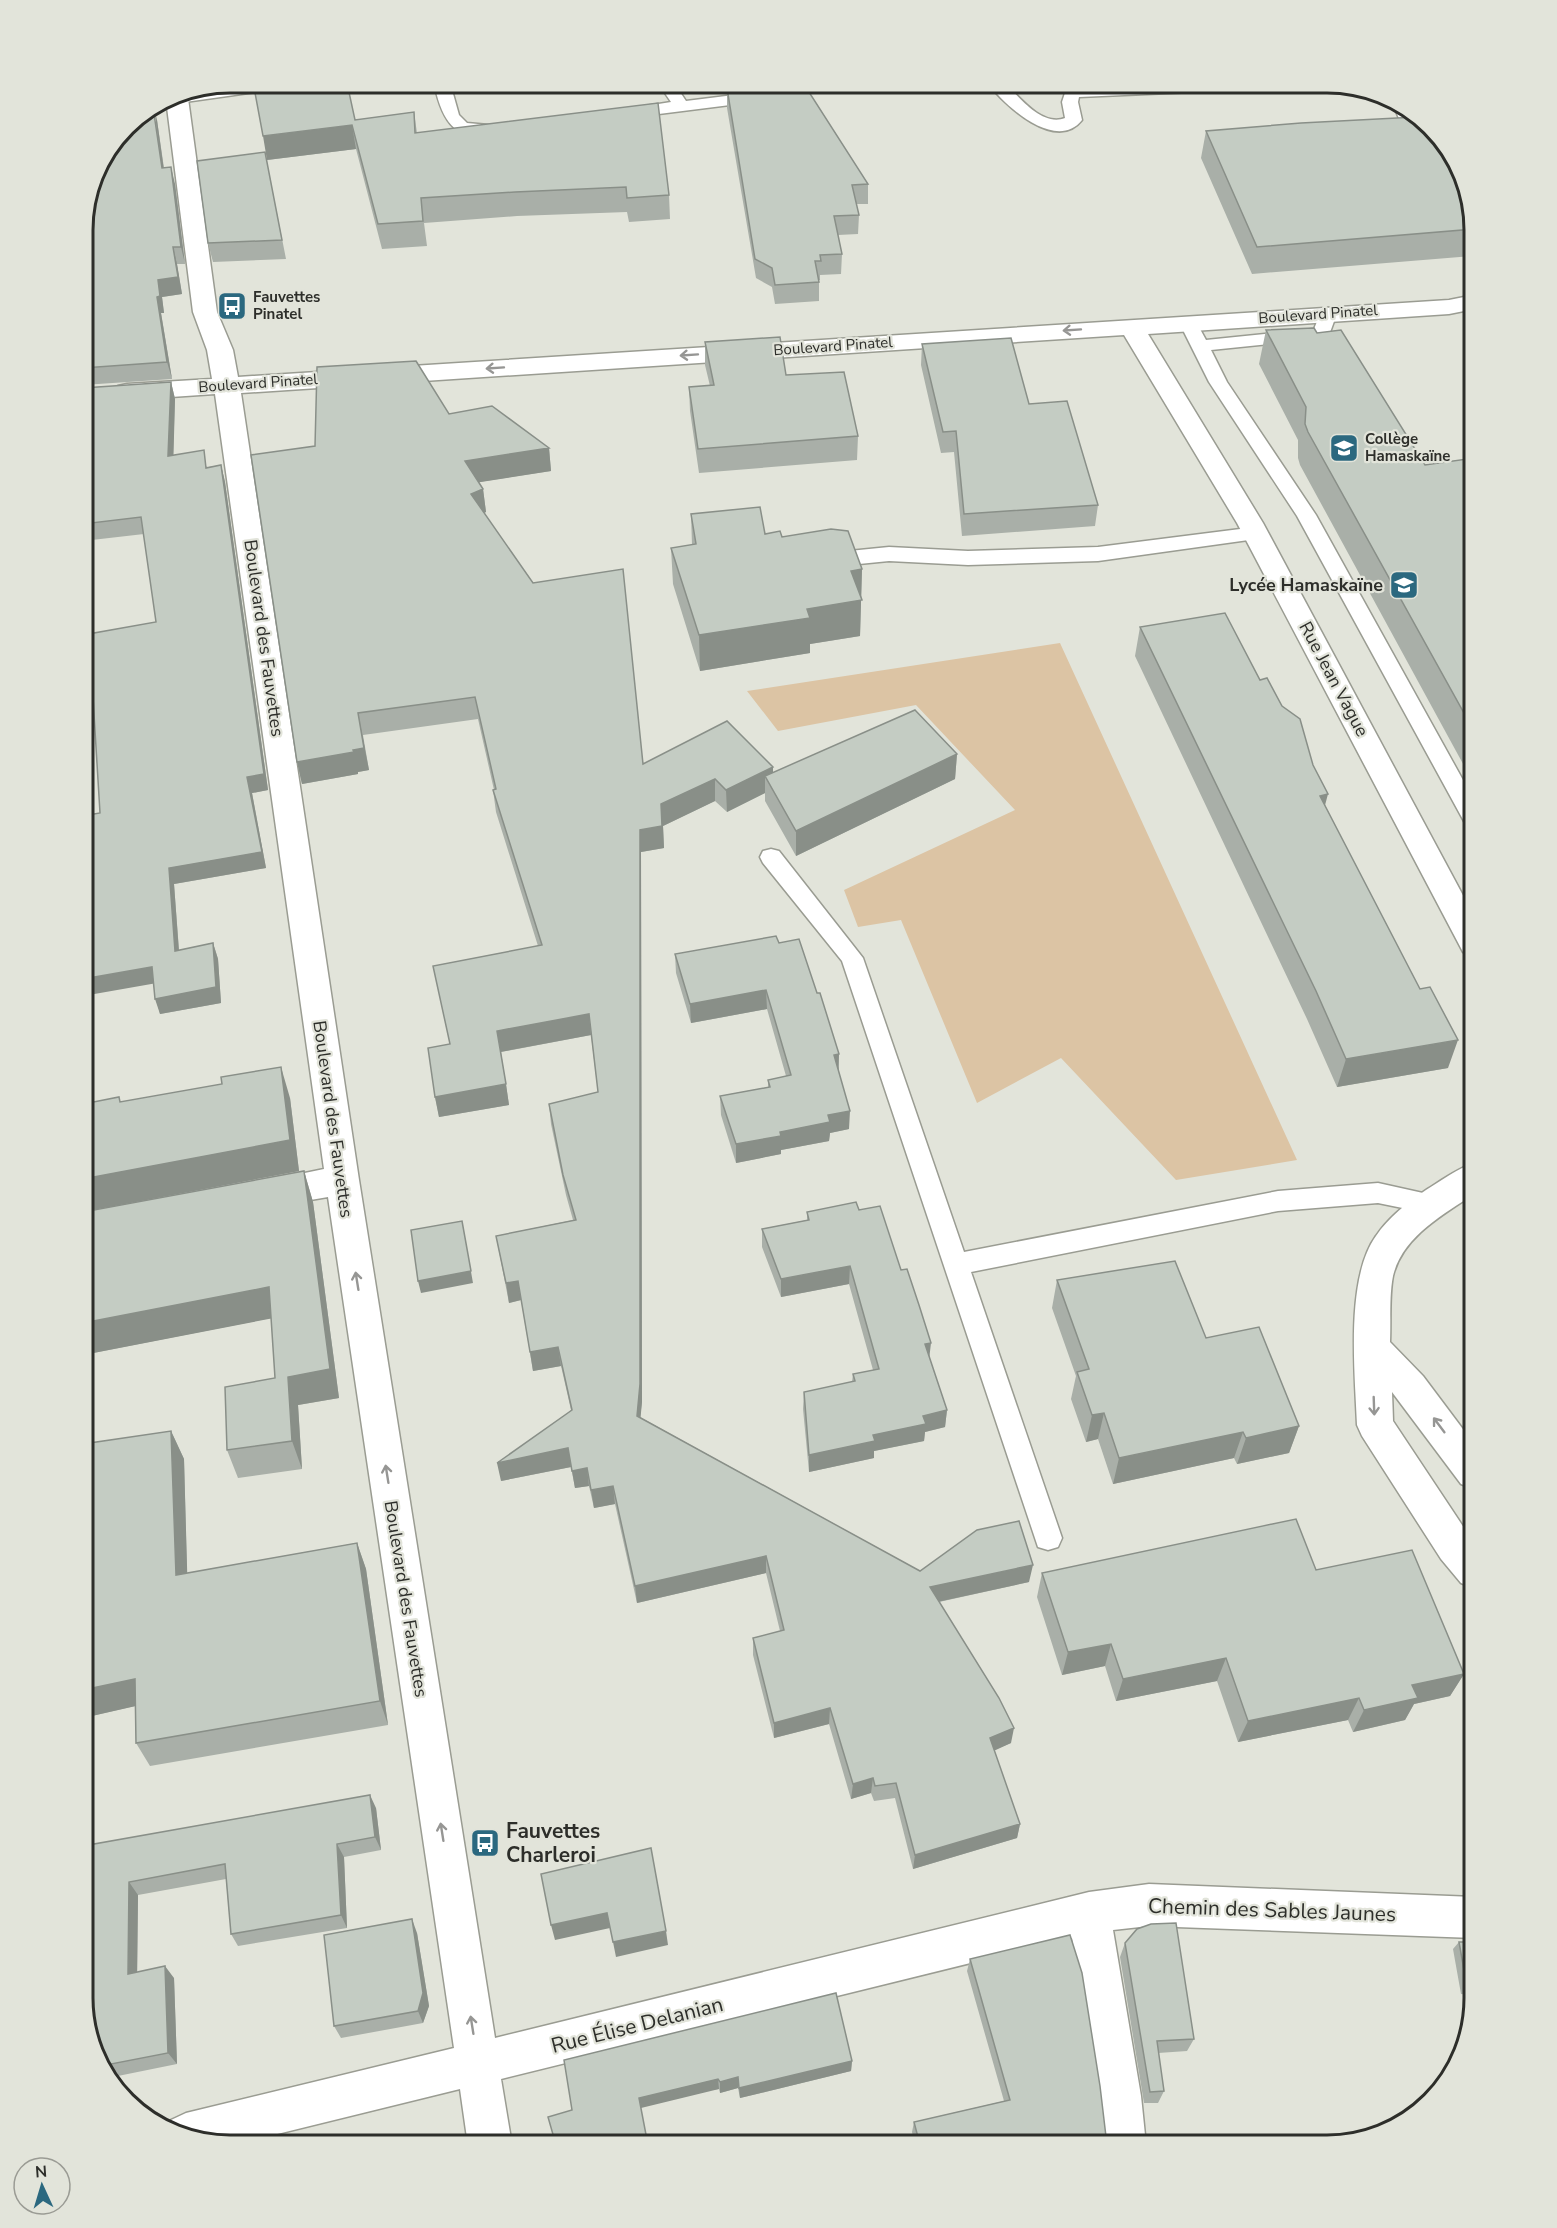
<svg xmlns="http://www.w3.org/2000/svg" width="1557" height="2228" viewBox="0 0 1557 2228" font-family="'Nunito Sans',sans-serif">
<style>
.green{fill:#dcc4a4}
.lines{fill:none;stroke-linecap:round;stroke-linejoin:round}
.lane-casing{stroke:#9a9c92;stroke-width:3}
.street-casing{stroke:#9a9c92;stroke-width:3}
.lane{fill:#fff;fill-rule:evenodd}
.street{fill:#fff;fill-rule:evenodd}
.wall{fill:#a9afa8}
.shaded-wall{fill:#898f88}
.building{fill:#c4ccc3;stroke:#898f88;stroke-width:1.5}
.oneway{stroke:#969694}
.labels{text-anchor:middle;stroke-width:4.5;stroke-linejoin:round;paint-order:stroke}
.far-poi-label{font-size:15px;font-weight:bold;fill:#2d2e2a;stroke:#e2e4da;text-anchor:start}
.far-street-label{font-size:15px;fill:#2d2e2a;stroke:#e2e4da}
.poi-label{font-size:18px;font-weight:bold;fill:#2d2e2a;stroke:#e2e4da;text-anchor:end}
.street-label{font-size:18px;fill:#2d2e2a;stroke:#e2e4da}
.near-poi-label{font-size:21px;font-weight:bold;fill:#2d2e2a;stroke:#e2e4da;text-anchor:start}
.near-street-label{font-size:21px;fill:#2d2e2a;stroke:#e2e4da}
.rim{fill:none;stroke:#2d2e2a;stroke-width:3}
</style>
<rect width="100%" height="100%" fill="#e2e4da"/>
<path class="green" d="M1060,643L1297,1160L1176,1180L1061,1058L977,1103L901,920L858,927L844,890L1015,810L916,705L778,731L747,691Z"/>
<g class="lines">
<g class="lane-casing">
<path id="lane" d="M254,83H293L285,88L178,103L170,98L178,93Z
M434,83H450L459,115L467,123L500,126L502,130L500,134C456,145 442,122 434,83Z
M658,83H674L686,101L773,90L784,83H808L806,86L777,99L627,118L621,116L619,113L621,110L671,102Z
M988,83H1005C1019,97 1042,127 1065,118L1062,102L1066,90L1090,85L1294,83L1286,88L1079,97L1078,102L1082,120C1056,153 1004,105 988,83Z
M1393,100C1405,104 1413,113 1417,124L1415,128H1403L1392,102Z
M1328,308L1334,309L1337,313L1328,338L1211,350L1227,382L1316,515L1474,800V827L1466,825L1297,516L1209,382L1179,322L1182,318H1194L1206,340L1314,329L1322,309Z
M1256,527L1263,528L1266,533L1263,538L1098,561L968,565L889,561L839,566L832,564L829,559L832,554L839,552L889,547L968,551L1098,547Z
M771,849L779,851L863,958L964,1252L1278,1191L1378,1183L1441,1197L1444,1204L1441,1211L1432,1214L1378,1203L1278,1211L971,1272L1062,1538L1058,1547L1048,1550L1038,1547L842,961L763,863L760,857L763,851Z"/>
</g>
<g class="street-casing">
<path id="street" d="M187,91L217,312L233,350L238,377L1449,300L1474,295V309L1449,314L1148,334L1263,523L1474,916V956L1463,952L1237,523L1124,335L241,393L359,1180L495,2038L1089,1892L1149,1884L1474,1897V1938L1149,1926L1113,1930L1141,2096L1146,2145H1102L1097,2096L1072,1938L501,2079L512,2145H468L460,2089L233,2145H221L167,2129L171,2120L186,2113L454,2048L328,1197L264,1208L252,1204L247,1194L252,1184L324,1169L215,394L127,400L118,398L114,392L118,386L127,384L212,379L207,350L193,312L166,99L174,94Z
M1474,1163V1194C1444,1214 1402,1237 1393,1276C1389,1296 1391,1321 1390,1342L1423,1376L1474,1444V1489L1461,1484L1392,1392L1393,1421L1474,1543V1588L1461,1583L1441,1559L1362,1436L1357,1425C1355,1374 1345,1279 1376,1236C1388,1218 1408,1202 1426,1190C1442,1180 1457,1169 1474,1163Z"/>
</g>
<use href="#lane" class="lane"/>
<use href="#street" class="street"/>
</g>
<path class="wall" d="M723,83H760V84L777,93L868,184V204H856L859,215L858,234L838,235L842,254L841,274L820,275V280H819V301L775,304L772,287L756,278L727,108V94H725Z
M414,112L417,133L669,195L670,219L629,222L627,212L517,216L424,223L427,246L382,249L356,149L267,160L355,120Z
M157,120L164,168L175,184L185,264H177L182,294L162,297L164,313H161L172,379L83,385V221Z
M1206,131L1455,157L1474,230V260L1472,256L1252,274L1201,158Z
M265,152L286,259L213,262L208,243Z
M1266,330L1317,333L1425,465L1474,458V784L1300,465L1298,458V440L1259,364Z
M705,342L786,375L858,436L857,460L699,473L690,411L689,387L710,386L705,365Z
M922,344L1029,404L1098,505L1095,526L962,536L954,452L941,453L921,365Z
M171,382L175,399L173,455L208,467L221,465L225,482L268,790L252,793L266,868L174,884L179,950L213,943L218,959L221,1003L160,1014L153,983L100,813L93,698L83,700V635L156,622L144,534L83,541V388Z
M449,414L549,448L551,471L479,482L483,489L486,512L484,513L643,764L773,773L957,754L955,779L796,856L765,801V793L727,812L715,801L663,826L664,848L641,852L642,1402L640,1417L920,1571L1029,1582L939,1602L1011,1743L994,1750L1020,1824L1017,1838L913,1869L895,1798L874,1801L871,1793L851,1799L829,1724L774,1738L753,1655V1638L780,1631L766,1573L637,1603L615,1504L594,1508L589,1486L575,1488L571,1467L501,1481L571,1410L561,1366L533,1371L521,1300L509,1303L496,1236L573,1220L566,1195L551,1124L549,1104L598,1092L591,1035L501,1052L509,1105L439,1117L435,1097L450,1044L433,966L538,946L496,812L493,790H494L478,719L363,735L369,770L358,772V774L302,784L297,762L315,446Z
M691,514L782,537L862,569L860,636L810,644V653L700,671L673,584L671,548L692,545Z
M1140,627L1325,805L1448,1068L1337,1087L1307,1019L1135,656Z
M779,943L817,993L839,1054V1072L849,1129L830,1133L829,1141L781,1150V1154L736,1163L721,1115L720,1096L768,1087V1080L786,1076L767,1009L691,1023L676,973L675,954Z
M290,1098L299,1171L110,1207L304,1171L313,1202L339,1398L298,1405L302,1469L238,1478L227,1450L275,1378L271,1318L83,1355L121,1102Z
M859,1210L929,1356L947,1410L945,1427L925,1432L924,1441L874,1451V1458L809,1472L803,1409L804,1392L852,1382L853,1374L873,1370L849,1284L781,1297L762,1247V1229L807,1220V1212Z
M1057,1280L1206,1338L1299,1426L1289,1453L1237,1464L1234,1458L1113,1484L1098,1439L1086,1442L1071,1399L1076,1376L1052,1308Z
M83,1400L86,1444L171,1431L184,1459L187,1573L357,1543L366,1569L388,1725L150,1766L136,1743L135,1706L83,1718Z
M1316,1570L1464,1674L1450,1696L1414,1704L1405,1720L1353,1732L1348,1720L1238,1742L1217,1681L1116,1701L1105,1666L1062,1675L1037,1597L1042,1573Z
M376,1808L381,1850L344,1857L347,1928L238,1946L231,1934L226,1879L138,1895L137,1972L174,1978L177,2064L108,2078L102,2071L82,1998L88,1981V1904L83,1905V1846Z
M417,1933L429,2006L423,2023L341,2038L334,2026Z
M1459,1942H1474V1995L1461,1994L1453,1949Z
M1125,1943L1194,2039L1187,2051L1158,2053L1164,2091L1158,2103H1144L1120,1957Z
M970,1959L1107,2145H915L912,2132L914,2122L1004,2101L967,1971Z
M564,2060L852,2061L851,2071L740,2098L738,2088L720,2093L719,2089L572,2110Z"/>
<path class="shaded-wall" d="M725,83H760V89L727,88V94H725Z
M154,107L157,120L166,185L162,168Z
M352,125L356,149L267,160L263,136Z
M171,167L175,184L185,264L181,247Z
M173,247L177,264L182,294L162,297L164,313H161L172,379L167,362L157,297L158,280Z
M171,382L175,399L173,473L168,456Z
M549,448L551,471L468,484L465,461Z
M221,465L225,482L268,790L252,793L266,868L174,884L180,966L175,951L169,868L247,777Z
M483,489L486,512L474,517L471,494Z
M862,569L860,636L810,644V653L700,671L699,635L807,609L851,571Z
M92,681L98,697L83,700V682Z
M358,713L369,770L358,772V774L302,784L297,762L353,750Z
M957,754L955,779L796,856V831Z
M773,767V789L765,776V793L727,812L726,790Z
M715,779V801L663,826L664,848L641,852L642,1402L639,1434L637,1416L640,830L661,804Z
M1328,794L1320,824V796Z
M213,943L218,959L221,1003L160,1014L155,999Z
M152,967L157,983L83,996V979Z
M766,990L767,1009L691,1023L690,1004Z
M589,1014L591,1035L500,1052L497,1031Z
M1458,1040L1448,1068L1337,1087L1346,1059Z
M839,1054L838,1073L834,1055Z
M281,1067L290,1098L299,1171L83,1212V1179Z
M506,1084L509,1105L439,1117L435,1097Z
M850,1111L849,1129L830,1133L829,1141L781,1150V1154L736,1163V1144L780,1132L828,1115Z
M304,1171L313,1202L339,1398L298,1405L302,1469L292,1441L288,1377Z
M462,1221L473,1283L421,1293L418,1281Z
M850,1266L849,1284L781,1297V1279Z
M518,1281L521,1300L509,1303L506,1283Z
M269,1287L279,1317L83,1355V1323Z
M931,1343L929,1360L925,1344Z
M558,1347L561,1366L533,1371L530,1352Z
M83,1400L87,1473L83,1464Z
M947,1410L945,1427L925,1432L924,1441L874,1451V1458L809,1472V1455L873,1435L923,1416Z
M1104,1413L1098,1439L1086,1442L1092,1415Z
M1299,1426L1289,1453L1237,1464L1246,1438Z
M171,1431L184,1459L188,1601L176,1575Z
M1243,1432L1234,1458L1113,1484L1119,1458Z
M568,1448L571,1467L501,1481L497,1463Z
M587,1468L589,1486L575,1488L572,1471Z
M613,1486L615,1504L594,1508L591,1490Z
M357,1543L366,1569L388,1725L380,1701Z
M766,1556V1573L637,1603L635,1586Z
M1033,1565L1029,1582L928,1604L930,1587Z
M1111,1644L1105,1666L1062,1675L1068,1652Z
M1226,1658L1217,1681L1116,1701L1123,1679Z
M1464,1674L1450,1696L1414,1704L1405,1720L1353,1732L1364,1710L1412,1685Z
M135,1679L149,1703L83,1718V1690Z
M1359,1698L1348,1720L1238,1742L1248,1721Z
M830,1708L829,1724L774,1738V1723Z
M1014,1728L1011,1743L987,1754L990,1738Z
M873,1778L871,1793L851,1799L853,1784Z
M370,1795L376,1808L381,1850L375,1837Z
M1020,1824L1017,1838L913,1869L915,1855Z
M337,1844L344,1857L347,1928L341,1915Z
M129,1882L138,1895L137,1986L128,1974Z
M607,1913L610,1928L555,1940L551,1925Z
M412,1919L417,1933L429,2006L423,2023L418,2011Z
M666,1931L668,1945L616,1957L613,1942Z
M165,1966L174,1978L177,2064L168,2053Z
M852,2061L851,2071L740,2098L739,2088Z
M738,2077V2088L720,2093V2082Z
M718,2079L719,2089L641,2108L639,2098Z"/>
<path class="building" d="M253,82L347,83L355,120L414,112L415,133L658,103L669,195L627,198L626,187L515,192L421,198L423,221L378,224L352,125L263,136Z
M769,83L777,93L805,89L809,92L868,184L852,185L859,215L834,216L842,254L820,255L821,261H815L819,282L775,285L772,268L755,259L727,88Z
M153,107L162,168L171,167L181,247H173L178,277L158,280L160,296L157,297L167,362L83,368V221L94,173L126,125Z
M1416,117L1455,157L1474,229L1257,247L1206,131L1301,123Z
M265,152L282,240L208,243L197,161Z
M1314,328L1317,333L1341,330L1425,465L1474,458V731L1308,432L1305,424L1306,407L1266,330Z
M780,337L786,375L844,372L858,436L698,449L689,387L714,385L705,342Z
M1011,338L1029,404L1067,401L1098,505L964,514L956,431L943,432L922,344Z
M416,361L449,414L492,406L549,448L465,461L483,489L471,494L533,583L623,569L643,764L727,721L773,767L726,790L715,779L661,804L662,826L640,830V1384L637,1416L920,1571L977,1530L1019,1521L1033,1565L930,1587L999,1698L1014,1728L990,1738L1020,1824L915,1855L896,1783L875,1786L873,1778L853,1784L830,1708L774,1723L753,1638L784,1630L766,1556L635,1586L613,1486L591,1490L587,1468L572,1471L568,1448L497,1463L572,1410L558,1347L530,1352L518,1281L506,1283L496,1236L576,1220L563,1175L549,1104L598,1092L589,1014L497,1031L506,1084L435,1097L428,1048L450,1044L433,966L542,945L493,790L496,789L475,697L358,713L364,748L353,750L354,752L297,762L251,455L315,446L317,367Z
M171,382L168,456L204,450L206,468L221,465L264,774L247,777L262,852L169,868L175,951L213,943L216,987L155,999L152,967L83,979V816L100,813L92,681L83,682V635L156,622L141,517L83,524V388Z
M760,507L765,534L780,531L782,537L831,529L848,531L862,569L851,571L862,600L807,609L810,618L699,635L671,548L696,544L691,514Z
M1225,613L1260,680L1267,678L1282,706L1300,719L1313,765L1328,794L1320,796L1420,989L1430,987L1458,1040L1346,1059L1316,991L1140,627Z
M915,710L957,754L796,831L765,776Z
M776,936L779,943L799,939L817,993H820L839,1054L834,1055L850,1111L828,1115L830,1122L780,1132L781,1136L736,1144L720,1096L770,1087L768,1080L791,1075L766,990L690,1004L675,954Z
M281,1067L290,1140L83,1179V1104L119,1097L120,1102L222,1084L221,1077Z
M304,1171L330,1369L288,1377L292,1441L227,1450L225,1387L275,1378L269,1287L83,1323V1212Z
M856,1202L859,1210L880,1206L901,1270L907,1269L919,1305L931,1343L925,1344L947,1410L923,1416L926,1424L873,1435L875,1441L809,1455L804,1392L855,1381L853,1374L879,1369L850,1266L781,1279L762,1229L809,1220L807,1212Z
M462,1221L471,1271L418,1281L411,1230Z
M1175,1261L1206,1338L1259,1327L1299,1426L1246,1438L1243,1432L1119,1458L1104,1413L1092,1415L1077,1372L1089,1369L1057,1280Z
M171,1431L176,1575L357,1543L380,1701L136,1743L135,1679L83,1690V1444Z
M1296,1519L1316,1570L1412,1550L1464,1674L1412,1685L1418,1698L1364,1710L1359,1698L1248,1721L1226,1658L1123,1679L1111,1644L1068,1652L1042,1573Z
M370,1795L375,1837L337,1844L341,1915L231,1934L225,1864L129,1882L128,1974L165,1966L168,2053L101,2066L82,1998V1982L88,1981V1890L83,1891V1846Z
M651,1848L666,1931L613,1942L607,1913L551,1925L541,1874Z
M412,1919L423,1993L418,2011L334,2026L324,1935Z
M1176,1923L1194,2039L1157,2041L1164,2091L1150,2092L1125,1943L1137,1929L1151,1924Z
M1070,1935L1082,1973L1100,2086L1107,2145H920L914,2122L1010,2100L970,1959Z
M1459,1942H1474V1988L1467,1987Z
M836,1993L852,2061L739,2088L738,2077L720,2082L718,2079L639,2098L648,2145H556L548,2117L572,2110L564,2060Z"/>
<defs><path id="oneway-shaft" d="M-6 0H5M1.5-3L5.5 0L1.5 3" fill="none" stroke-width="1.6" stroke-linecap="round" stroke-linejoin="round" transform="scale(1.5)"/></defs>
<g class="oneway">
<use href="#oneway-shaft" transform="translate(1072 330) rotate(176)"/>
<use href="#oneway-shaft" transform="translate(689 355) rotate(176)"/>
<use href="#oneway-shaft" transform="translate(495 368) rotate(176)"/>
<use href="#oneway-shaft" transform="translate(357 1281) rotate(-99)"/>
<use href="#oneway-shaft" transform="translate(1374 1406) rotate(88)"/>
<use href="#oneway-shaft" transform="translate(1439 1425) rotate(-127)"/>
<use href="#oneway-shaft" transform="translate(387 1474) rotate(-99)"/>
<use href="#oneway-shaft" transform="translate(442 1832) rotate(-99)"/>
<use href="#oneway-shaft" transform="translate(472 2025) rotate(-99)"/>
</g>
<defs>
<g id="bus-square" transform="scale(1.5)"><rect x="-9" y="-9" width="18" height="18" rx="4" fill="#2b687f" stroke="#e2e4da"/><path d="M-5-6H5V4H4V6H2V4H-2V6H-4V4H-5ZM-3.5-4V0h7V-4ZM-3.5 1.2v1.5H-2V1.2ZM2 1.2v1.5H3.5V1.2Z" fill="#fff"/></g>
<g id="school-square" transform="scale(1.5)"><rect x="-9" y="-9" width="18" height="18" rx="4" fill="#2b687f" stroke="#e2e4da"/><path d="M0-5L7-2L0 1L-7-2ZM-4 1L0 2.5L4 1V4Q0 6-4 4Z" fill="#fff"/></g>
</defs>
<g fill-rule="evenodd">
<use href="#bus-square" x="232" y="306"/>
<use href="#school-square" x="1344" y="448"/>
<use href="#school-square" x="1404" y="585"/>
<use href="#bus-square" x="485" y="1843"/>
</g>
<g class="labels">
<g class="far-poi-label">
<text x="253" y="302">Fauvettes<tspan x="253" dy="17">Pinatel</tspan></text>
<text x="1365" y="444">Collège<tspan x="1365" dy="17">Hamaskaïne</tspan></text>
</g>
<g class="far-street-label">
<text transform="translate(1318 314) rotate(-4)" y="5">Boulevard Pinatel</text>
<text transform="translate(833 346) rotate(-4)" y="5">Boulevard Pinatel</text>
<text transform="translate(258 383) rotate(-4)" y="5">Boulevard Pinatel</text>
</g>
<g class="poi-label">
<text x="1383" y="591">Lycée Hamaskaïne</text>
</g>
<g class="street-label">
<text transform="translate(264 638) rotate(82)" y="6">Boulevard des Fauvettes</text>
<text transform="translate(1334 679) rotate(62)" y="6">Rue Jean Vague</text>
<text transform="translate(333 1119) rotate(82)" y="6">Boulevard des Fauvettes</text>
<text transform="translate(406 1599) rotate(81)" y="6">Boulevard des Fauvettes</text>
</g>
<g class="near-poi-label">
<text x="506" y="1838">Fauvettes<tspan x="506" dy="24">Charleroi</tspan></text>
</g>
<g class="near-street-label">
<text transform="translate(1272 1910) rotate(2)" y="7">Chemin des Sables Jaunes</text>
<text transform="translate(637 2025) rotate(-14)" y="7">Rue Élise Delanian</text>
</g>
</g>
<path d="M0 0H1557V2228H0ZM230 93H1327A137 137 0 0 1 1464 230V1998A137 137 0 0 1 1327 2135H230A137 137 0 0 1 93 1998V230A137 137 0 0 1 230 93Z" fill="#e2e4da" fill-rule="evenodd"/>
<path class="rim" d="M230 93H1327A137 137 0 0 1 1464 230V1998A137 137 0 0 1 1327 2135H230A137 137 0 0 1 93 1998V230A137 137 0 0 1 230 93Z"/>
<g transform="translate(42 2186) rotate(356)"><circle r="28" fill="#e2e4da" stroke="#9a9b94" stroke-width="1.5"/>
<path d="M0-4.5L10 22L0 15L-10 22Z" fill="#2b687f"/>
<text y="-9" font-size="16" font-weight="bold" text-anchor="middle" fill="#2d2e2a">N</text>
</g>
</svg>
